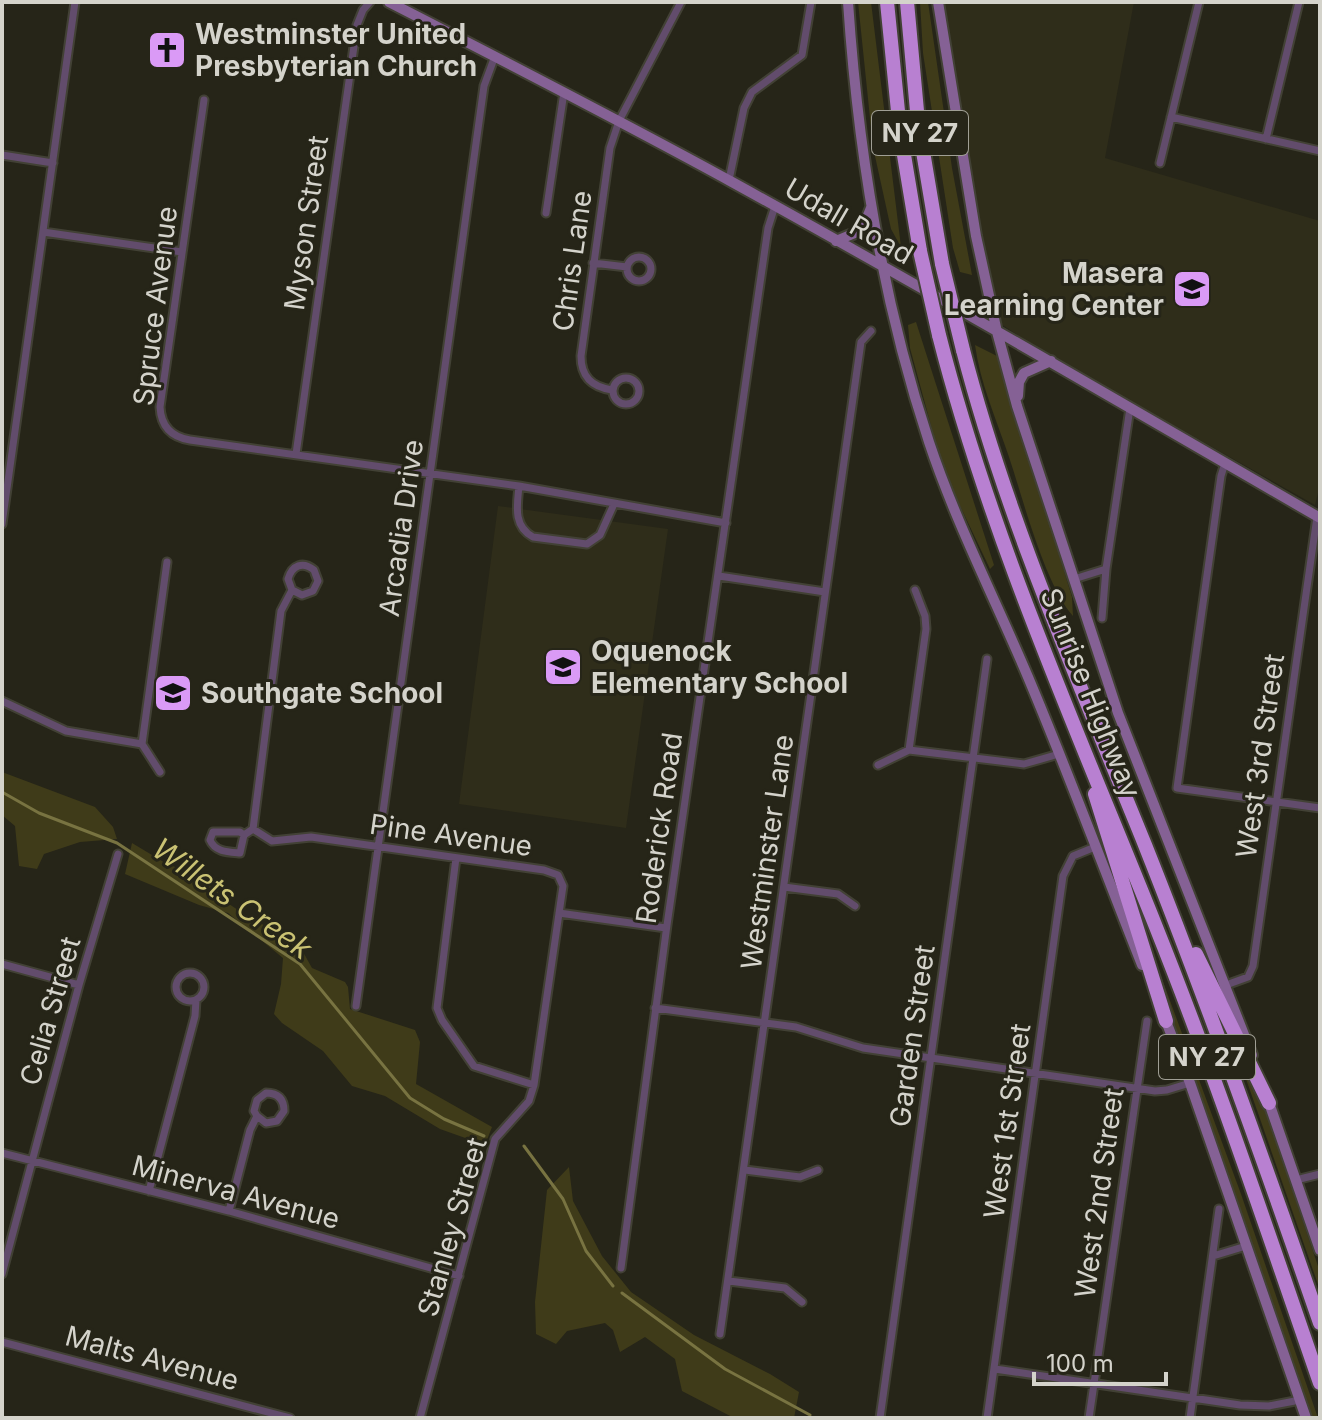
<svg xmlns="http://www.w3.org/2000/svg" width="1322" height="1420" viewBox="0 0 1322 1420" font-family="Inter,sans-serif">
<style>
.built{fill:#2f2d1a}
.green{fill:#3f3b19}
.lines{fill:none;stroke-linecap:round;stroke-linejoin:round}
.stream{stroke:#787341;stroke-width:3}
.street-casing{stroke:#424135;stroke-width:11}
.secondary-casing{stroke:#424135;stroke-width:14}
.highway-casing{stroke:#424135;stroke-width:18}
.street{stroke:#624c6c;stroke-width:7}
.secondary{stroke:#856195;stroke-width:10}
.highway{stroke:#b880d1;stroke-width:14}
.highway-bridge-casing{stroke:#424135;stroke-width:18;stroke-linecap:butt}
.highway-bridge{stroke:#b880d1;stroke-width:14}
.labels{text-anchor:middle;stroke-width:6;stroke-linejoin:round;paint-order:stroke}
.shield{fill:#262518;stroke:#a09f95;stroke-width:2}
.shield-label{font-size:26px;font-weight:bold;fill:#d4d3cb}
.poi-label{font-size:28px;font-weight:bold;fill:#d4d3cb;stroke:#262518;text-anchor:start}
.street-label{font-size:28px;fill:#d4d3cb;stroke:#262518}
.water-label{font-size:30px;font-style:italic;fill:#cac273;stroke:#262518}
</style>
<rect width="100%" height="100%" fill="#262518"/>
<path class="built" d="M940,2H1134L1105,158L1320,221V485L1315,505L1050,356L993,319Z
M498,506L668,529L626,828L459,804Z"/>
<path class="green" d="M858,2H871L901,247L891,229L873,147Z
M920,2H928L952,168L972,275L960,272L953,248L923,53Z
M916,322L994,565L990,569L943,470L910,348L908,325Z
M975,345L999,357L1072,597L1073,616C1045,585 1023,499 1009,457C997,421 980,383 975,345Z
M2,772L95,807L113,827L117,839L80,842L44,854L37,869L19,866L15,826L2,815Z
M132,843L167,864L214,881L220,898L253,920L290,937L298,943L312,968L345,982L348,987L350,1009L415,1030L420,1042L416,1084L492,1127L485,1145L440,1129L385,1096L352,1086L323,1051L282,1023L274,1014L281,984L283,958L228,913L199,905L125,874Z
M1145,944L1151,949L1241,1194L1318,1418H1312L1158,987Z
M1239,1059L1267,1115L1320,1272V1290Z
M569,1167L573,1201L602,1256L631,1292L694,1335L770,1374L799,1392L794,1418H734L682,1391L675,1359L645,1337L620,1352L613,1330L605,1323L567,1331L556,1344L536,1334L535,1302L547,1190Z"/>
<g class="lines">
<path class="stream" d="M2,792L39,813L117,843L300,964L410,1098L444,1119L484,1136
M524,1146L563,1199L586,1251L613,1286
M622,1293L725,1369L810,1415"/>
<g class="street-casing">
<path id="street" d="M204,100L160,407C161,426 171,437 190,440L519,486L726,523
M1171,117L1320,151
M1266,139L1299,2
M2,155L53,163
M1160,163L1199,2
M729,180L744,108L752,92L802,55L811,2
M546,213L564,92
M43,232L182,252
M627 269a12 12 0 1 1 24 0a12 12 0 1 1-24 0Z
M593,263L627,267
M613 391a13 13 0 1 1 26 0a13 13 0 1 1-26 0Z
M612,390C592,387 581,377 581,356L610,148L619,121L681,2
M296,454L357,25L363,10L370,2
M1225,463L1221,476L1177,788L1320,808
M519,486C517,506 513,526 533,537L587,544L600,535L614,504
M2,524L75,2
M719,576L825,592
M1074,579L1106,569
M1102,618L1106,569L1130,408
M2,701L66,731L142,744
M909,750L926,629L925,616L915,590
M909,750L1024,764L1059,754
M878,765L909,750
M160,772L142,744L167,562
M253,829L281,611L292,590L288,579C292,565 303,561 314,570L318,581L313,591L302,595L292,590
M244,835L240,853C228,852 215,852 210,840L213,832H240L244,835L253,829L272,841L311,837L544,870L558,875L563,886L534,1085L529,1101L495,1139L420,1418
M456,858L437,1008L442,1020L474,1066L534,1085
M784,887L838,894L855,906
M559,913L666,928
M2,964L79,985
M176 987a14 14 0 1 1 28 0a14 14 0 1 1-28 0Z
M1226,985L1248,977L1253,966L1317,517
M356,1006L484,86L495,56
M655,1008L796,1027L863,1048L1155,1091L1167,1090L1190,1083
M2,1153L229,1211L459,1276
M745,1170L800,1177L818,1170
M1296,1180L1320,1174
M149,1191L195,1016L196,1000
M229,1211L250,1130L257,1116L254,1111L257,1100L266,1093C278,1093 284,1099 284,1111L277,1121L266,1123L257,1116
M1213,1256L1246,1246
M621,1268L667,925L768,228L775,206
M2,1274L79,985L118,854
M729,1281L785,1288L802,1302
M720,1334L861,342L871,331
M2,1342L290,1418
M995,1369L1240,1405L1269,1406L1300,1400
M880,1418L987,659
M987,1418L1063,876L1073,856L1095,847
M1089,1418L1147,1021
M1190,1418L1219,1209"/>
</g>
<g class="secondary-casing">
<path id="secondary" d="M389,2C504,61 619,120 732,182C930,291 1125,405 1320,518
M848,2C858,151 882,300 929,442C956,523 995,599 1028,677C1068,772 1104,869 1142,965
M938,2L976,236L997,332L1017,406L1118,713L1252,1055
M836,241L862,230L871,208
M1018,396L1019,382L1024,373L1051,361
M1164,1016L1190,1083L1306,1418
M1267,1097L1320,1250"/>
</g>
<g class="highway-casing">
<path id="highway" d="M887,2L900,131L920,251
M907,2L918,122L942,264
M939,335C991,539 1078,732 1156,927C1216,1077 1267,1230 1320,1383
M963,350C1007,520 1079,682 1145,845C1208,1003 1264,1161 1320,1323
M1095,794L1166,1021
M1196,954L1269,1103"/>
</g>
<use href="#street" class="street"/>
<use href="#secondary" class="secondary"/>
<use href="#highway" class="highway"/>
<g class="highway-bridge-casing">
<path id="highway-bridge" d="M920,251L939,335
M942,264L963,350"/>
</g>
<use href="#highway-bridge" class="highway-bridge"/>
</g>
<defs>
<g id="church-square" transform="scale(2)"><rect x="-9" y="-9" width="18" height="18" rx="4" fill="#da9af6" stroke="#262518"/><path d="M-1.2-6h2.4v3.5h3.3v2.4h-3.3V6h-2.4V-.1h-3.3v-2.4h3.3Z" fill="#111"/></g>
<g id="school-square" transform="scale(2)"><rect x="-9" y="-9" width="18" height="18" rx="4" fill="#da9af6" stroke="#262518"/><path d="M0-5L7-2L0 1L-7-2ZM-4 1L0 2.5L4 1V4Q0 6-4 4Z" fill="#111"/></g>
</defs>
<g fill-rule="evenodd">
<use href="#church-square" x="167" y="50"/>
<use href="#school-square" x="1192" y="289"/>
<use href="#school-square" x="563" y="667"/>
<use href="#school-square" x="173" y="693"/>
</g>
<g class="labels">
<g class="shield">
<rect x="872" y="111" width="96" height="44" rx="6"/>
<rect x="1159" y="1035" width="96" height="44" rx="6"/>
</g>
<g class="shield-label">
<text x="920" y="142">NY 27</text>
<text x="1207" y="1066">NY 27</text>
</g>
<g class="poi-label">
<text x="195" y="44">Westminster United<tspan x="195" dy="32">Presbyterian Church</tspan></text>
<text x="1164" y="283" text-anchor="end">Masera<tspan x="1164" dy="32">Learning Center</tspan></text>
<text x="591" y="661">Oquenock<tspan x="591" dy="32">Elementary School</tspan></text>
<text x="201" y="703">Southgate School</text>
</g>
<g class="street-label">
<text transform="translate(849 221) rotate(30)" y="10">Udall Road</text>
<text transform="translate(306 223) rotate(-82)" y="10">Myson Street</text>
<text transform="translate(572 261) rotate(-82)" y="10">Chris Lane</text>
<text transform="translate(155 306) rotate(-83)" y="10">Spruce Avenue</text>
<text transform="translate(401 528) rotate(-82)" y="10">Arcadia Drive</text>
<text transform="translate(1091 693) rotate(68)" y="10">Sunrise Highway</text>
<text transform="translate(1260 756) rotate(-82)" y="10">West 3rd Street</text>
<text transform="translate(659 828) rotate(-82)" y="10">Roderick Road</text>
<text transform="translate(451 835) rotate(8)" y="10">Pine Avenue</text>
<text transform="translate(767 852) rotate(-82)" y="10">Westminster Lane</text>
<text transform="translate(50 1011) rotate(-74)" y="10">Celia Street</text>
<text transform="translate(912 1036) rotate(-82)" y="10">Garden Street</text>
<text transform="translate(1007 1121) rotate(-82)" y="10">West 1st Street</text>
<text transform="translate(236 1192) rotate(15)" y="10">Minerva Avenue</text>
<text transform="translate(1099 1193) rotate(-82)" y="10">West 2nd Street</text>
<text transform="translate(452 1227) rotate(-74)" y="10">Stanley Street</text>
<text transform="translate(152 1358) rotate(15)" y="10">Malts Avenue</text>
</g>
<g class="water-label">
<text transform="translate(232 899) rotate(35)" y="10">Willets Creek</text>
</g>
</g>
<rect width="1322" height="1420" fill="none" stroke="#d4d3cb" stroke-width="8"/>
<path d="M1034 1372v12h132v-12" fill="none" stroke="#d4d3cb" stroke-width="4"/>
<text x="1046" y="1372" font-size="24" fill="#d4d3cb" stroke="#262518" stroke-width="6" paint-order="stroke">100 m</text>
</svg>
